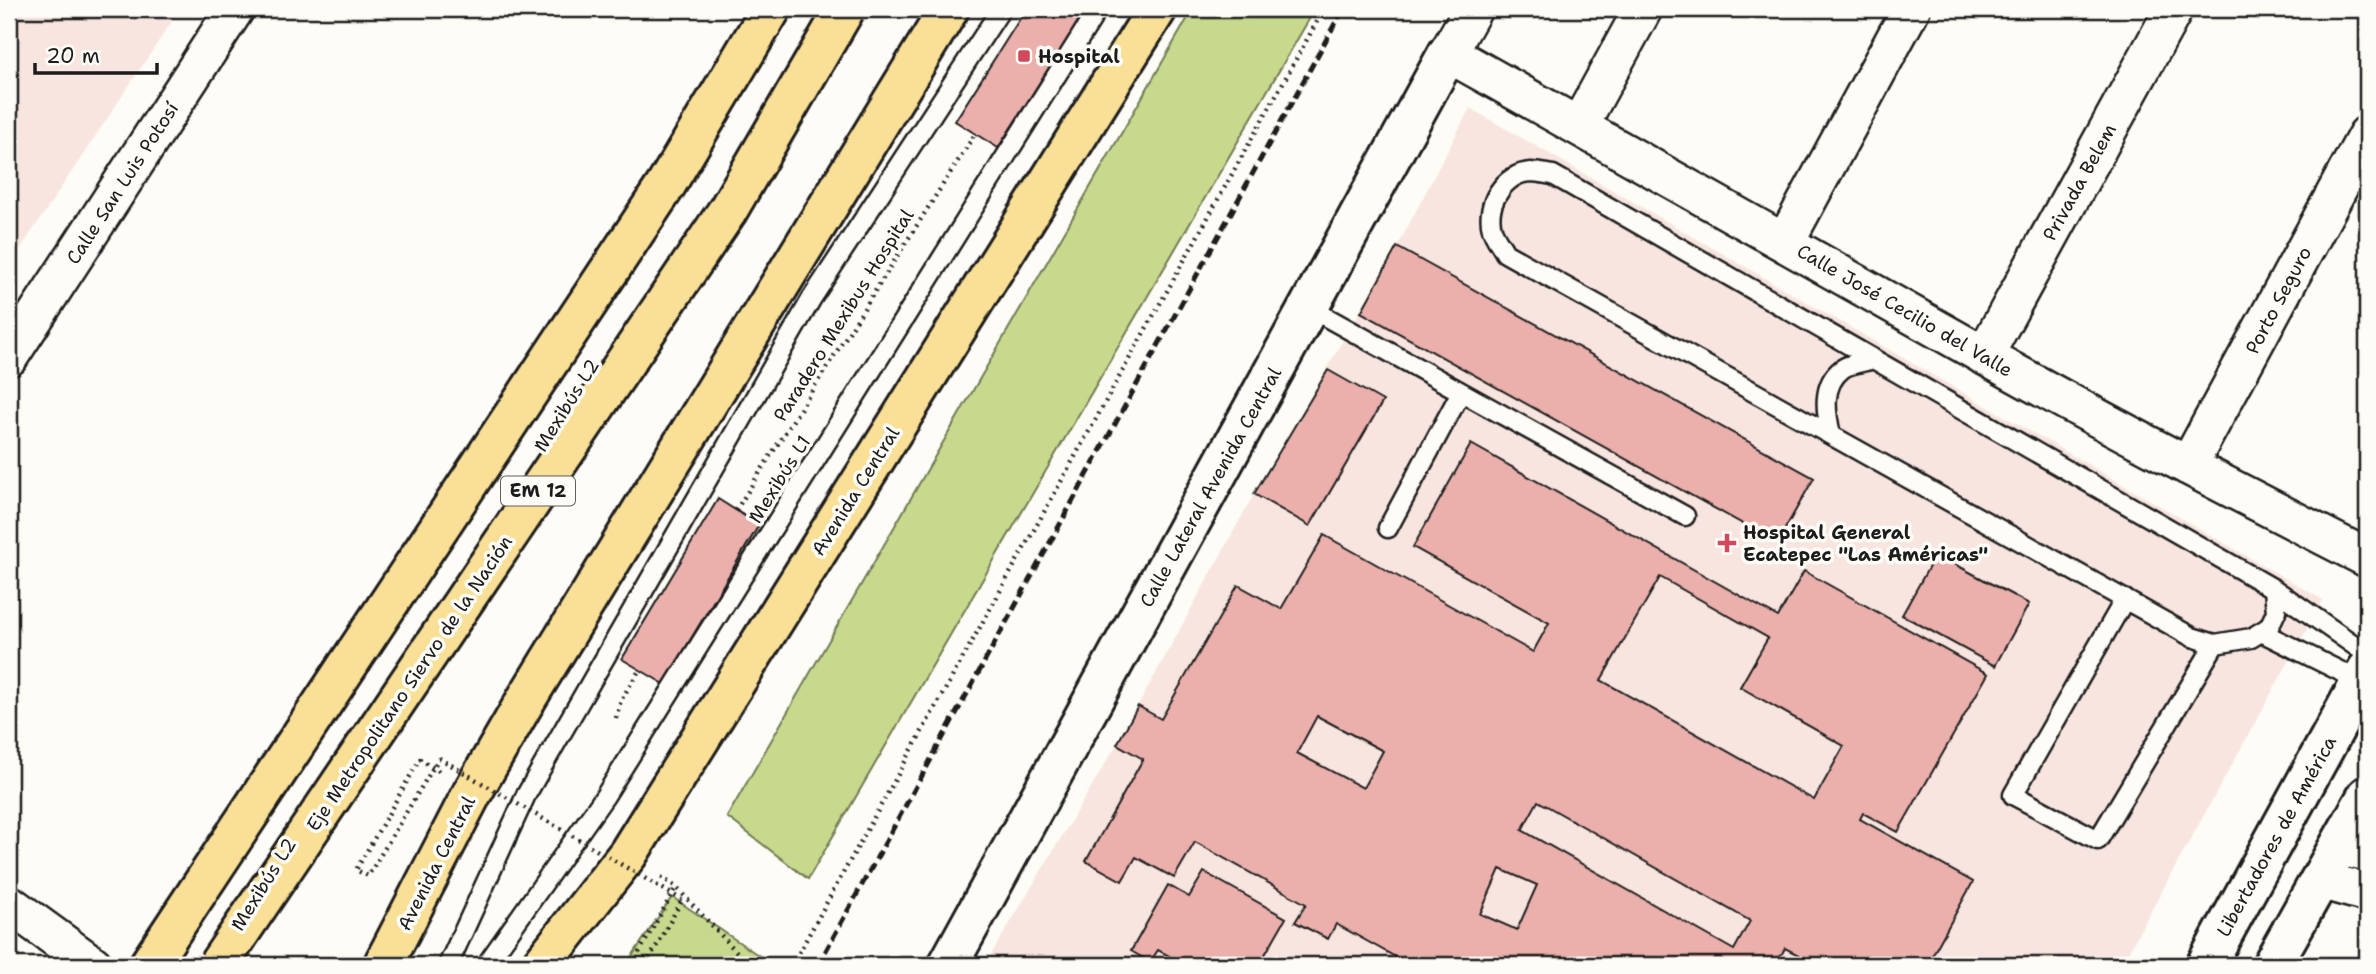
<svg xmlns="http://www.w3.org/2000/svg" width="2376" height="974" viewBox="0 0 2376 974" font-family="'Shantell Sans',sans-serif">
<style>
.built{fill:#f8e5e0}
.green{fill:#c7d98d;stroke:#727a54;stroke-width:2}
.building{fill:#ebb0ab;stroke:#1c1c1c;stroke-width:2;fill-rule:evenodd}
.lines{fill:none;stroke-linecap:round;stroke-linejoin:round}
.service-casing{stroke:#1c1c1c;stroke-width:23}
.minor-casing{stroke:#1c1c1c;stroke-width:42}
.tertiary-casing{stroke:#1c1c1c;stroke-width:44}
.trunk-casing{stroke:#1c1c1c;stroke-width:44}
.motorway-casing{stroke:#1c1c1c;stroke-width:44}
.path{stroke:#1c1c1c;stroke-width:4.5;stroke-dasharray:2 5;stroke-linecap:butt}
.service{stroke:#fdfcf7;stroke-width:18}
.minor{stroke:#fdfcf7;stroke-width:37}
.tertiary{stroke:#fdfcf7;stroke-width:38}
.trunk{stroke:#fadf96;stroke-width:38}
.motorway{stroke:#fadf96;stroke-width:38}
.rail{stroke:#1c1c1c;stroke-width:5;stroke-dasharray:10 5;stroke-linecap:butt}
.motorway-bridge-casing{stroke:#1c1c1c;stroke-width:44;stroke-linecap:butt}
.path-bridge{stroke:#1c1c1c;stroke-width:4.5;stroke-dasharray:2 5;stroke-linecap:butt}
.motorway-bridge{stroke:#fadf96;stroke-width:38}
.poi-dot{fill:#d1495b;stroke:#fdfcf7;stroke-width:2.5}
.labels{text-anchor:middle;stroke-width:7;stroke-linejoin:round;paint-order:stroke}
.shield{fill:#fdfcf7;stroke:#605f5e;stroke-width:2}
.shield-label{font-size:18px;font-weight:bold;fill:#1c1c1c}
.poi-label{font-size:19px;font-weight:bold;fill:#1c1c1c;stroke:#fdfcf7;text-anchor:start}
.street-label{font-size:19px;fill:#1c1c1c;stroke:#fdfcf7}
</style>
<rect width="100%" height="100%" fill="#fdfcf7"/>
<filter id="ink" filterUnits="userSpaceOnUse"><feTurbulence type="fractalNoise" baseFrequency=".0143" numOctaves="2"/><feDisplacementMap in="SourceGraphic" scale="14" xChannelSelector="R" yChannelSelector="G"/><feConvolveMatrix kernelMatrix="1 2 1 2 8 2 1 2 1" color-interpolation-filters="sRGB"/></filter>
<g filter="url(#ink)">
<path class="built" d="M9,9H180L9,266Z
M1470,108L2323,600L2121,965H990L991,955L1117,744L1254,494L1397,247Z"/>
<path class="green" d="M1193,9H1315L808,879L727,817Z
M672,897L767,961L765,965H626Z"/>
<path class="building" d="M1026,9H1087L998,148L955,121Z
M1397,247L1814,478L1777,543L1361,312Z
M1328,370L1383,401L1310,526L1254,494Z
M1471,444L1778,617L1804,571L1988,674L1898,832L1863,813L1860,819L1973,882L1927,965H1818L1785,948L1776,965H1410L1336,924L1328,939L1295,922L1306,904L1195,842L1174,878L1136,857L1122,881L1086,861L1143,759L1117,744L1138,706L1161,719L1238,585L1281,609L1324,535L1533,652L1549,623L1413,547ZM1660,577L1768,638L1740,687L1844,746L1814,800L1601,680ZM1317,716L1383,751L1363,788L1297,753ZM1538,801L1750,921L1734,950L1522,830ZM1500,869L1537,885L1517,930L1480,914Z
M718,499L759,525L664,684L622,659Z
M1936,554L2029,604L1995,666L1902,615Z
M1204,872L1286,918L1259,965H1186L1158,950L1150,962L1131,951L1168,885L1189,897Z"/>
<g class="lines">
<g class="service-casing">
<path id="service" d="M1308,307L1685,516
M1831,435C1826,413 1821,385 1842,369C1850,363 1865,362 1874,359
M1388,528L1461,392
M2274,589L2276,612L2269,627L2251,638L2215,644L2192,637L1505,253C1501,245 1494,237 1492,229C1485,205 1504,173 1531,172C1538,172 1546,174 1553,175L2274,589L2367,654
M2125,599L2013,795L2098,840L2215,644
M2261,632L2364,683
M448,965L526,795L812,298L1001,9
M486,965L605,796L1098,9"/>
</g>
<g class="minor-casing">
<path id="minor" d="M1473,9L1448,53C1627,153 1805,255 1983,355C2109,426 2238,492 2367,558
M1579,126L1643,9
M1785,242L1911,9
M1984,356L2174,9
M9,357L235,9
M2188,466L2367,135
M2340,846L2367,853
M2320,880L2367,893
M9,904L93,965"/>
</g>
<g class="tertiary-casing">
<path id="tertiary" d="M948,965L1448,53
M2206,965L2367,670
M2272,965L2367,796"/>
</g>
<g class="trunk-casing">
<path id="trunk" d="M383,965L472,793L527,698L949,9
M541,965L628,854L1157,9"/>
</g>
<g class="motorway-casing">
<path id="motorway" d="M149,965L666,185L771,9"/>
</g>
<path class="path" d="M736,510L975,134
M616,718L621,700L640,669
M439,771L420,759L356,870L368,876L439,758
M661,877L676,887L749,965
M632,965L676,887
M646,965L682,900
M792,965L1324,9"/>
<use href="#service" class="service"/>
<use href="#minor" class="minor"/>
<use href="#tertiary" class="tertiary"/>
<use href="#trunk" class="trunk"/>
<use href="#motorway" class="motorway"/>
<path class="rail" d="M818,965L1343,9"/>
<g class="motorway-bridge-casing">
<path id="motorway-bridge" d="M218,965L728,210L845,9"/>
</g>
<path class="path-bridge" d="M439,758L682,900"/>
<use href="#motorway-bridge" class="motorway-bridge"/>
</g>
</g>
<g class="poi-dot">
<rect x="1017" y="49" width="14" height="14" rx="3.5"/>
<path d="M1723.5 532.5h7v7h7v7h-7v7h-7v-7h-7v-7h7z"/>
</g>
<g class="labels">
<rect class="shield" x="501" y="476.5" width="74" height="29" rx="5"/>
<g class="shield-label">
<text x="538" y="497">EM 12</text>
</g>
<g class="poi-label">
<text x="1038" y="63">Hospital</text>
<text x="1743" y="539">Hospital General<tspan x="1743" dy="22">Ecatepec "Las Américas"</tspan></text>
</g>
<g class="street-label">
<text transform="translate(2079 182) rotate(-61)" y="7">Privada Belem</text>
<text transform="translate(122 183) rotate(-57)" y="7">Calle San Luis Potosí</text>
<text transform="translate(2278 300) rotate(-62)" y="7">Porto Seguro</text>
<text transform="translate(1905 310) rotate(30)" y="7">Calle José Cecilio del Valle</text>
<text transform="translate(843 315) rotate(-58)" y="7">Paradero Mexibus Hospital</text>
<text transform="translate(566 405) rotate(-58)" y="7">Mexibús L2</text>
<text transform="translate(779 479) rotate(-58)" y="7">Mexibús L1</text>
<text transform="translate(1210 487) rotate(-61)" y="7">Calle Lateral Avenida Central</text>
<text transform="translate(855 491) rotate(-58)" y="7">Avenida Central</text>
<text transform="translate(409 683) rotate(-56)" y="7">Eje Metropolitano Siervo de la Nación</text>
<text transform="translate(2276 836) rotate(-61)" y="7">Libertadores de América</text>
<text transform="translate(436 863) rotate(-63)" y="7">Avenida Central</text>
<text transform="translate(263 884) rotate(-58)" y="7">Mexibús L2</text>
</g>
</g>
<rect width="2376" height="974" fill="none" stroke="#fdfcf7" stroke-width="35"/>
<rect x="18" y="18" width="2341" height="939" fill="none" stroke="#1c1c1c" stroke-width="2.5" filter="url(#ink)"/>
<path d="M35 63v10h122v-10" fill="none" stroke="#1c1c1c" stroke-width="3.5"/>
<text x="46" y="63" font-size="21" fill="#1c1c1c" stroke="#fdfcf7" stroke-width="5" paint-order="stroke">20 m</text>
</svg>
